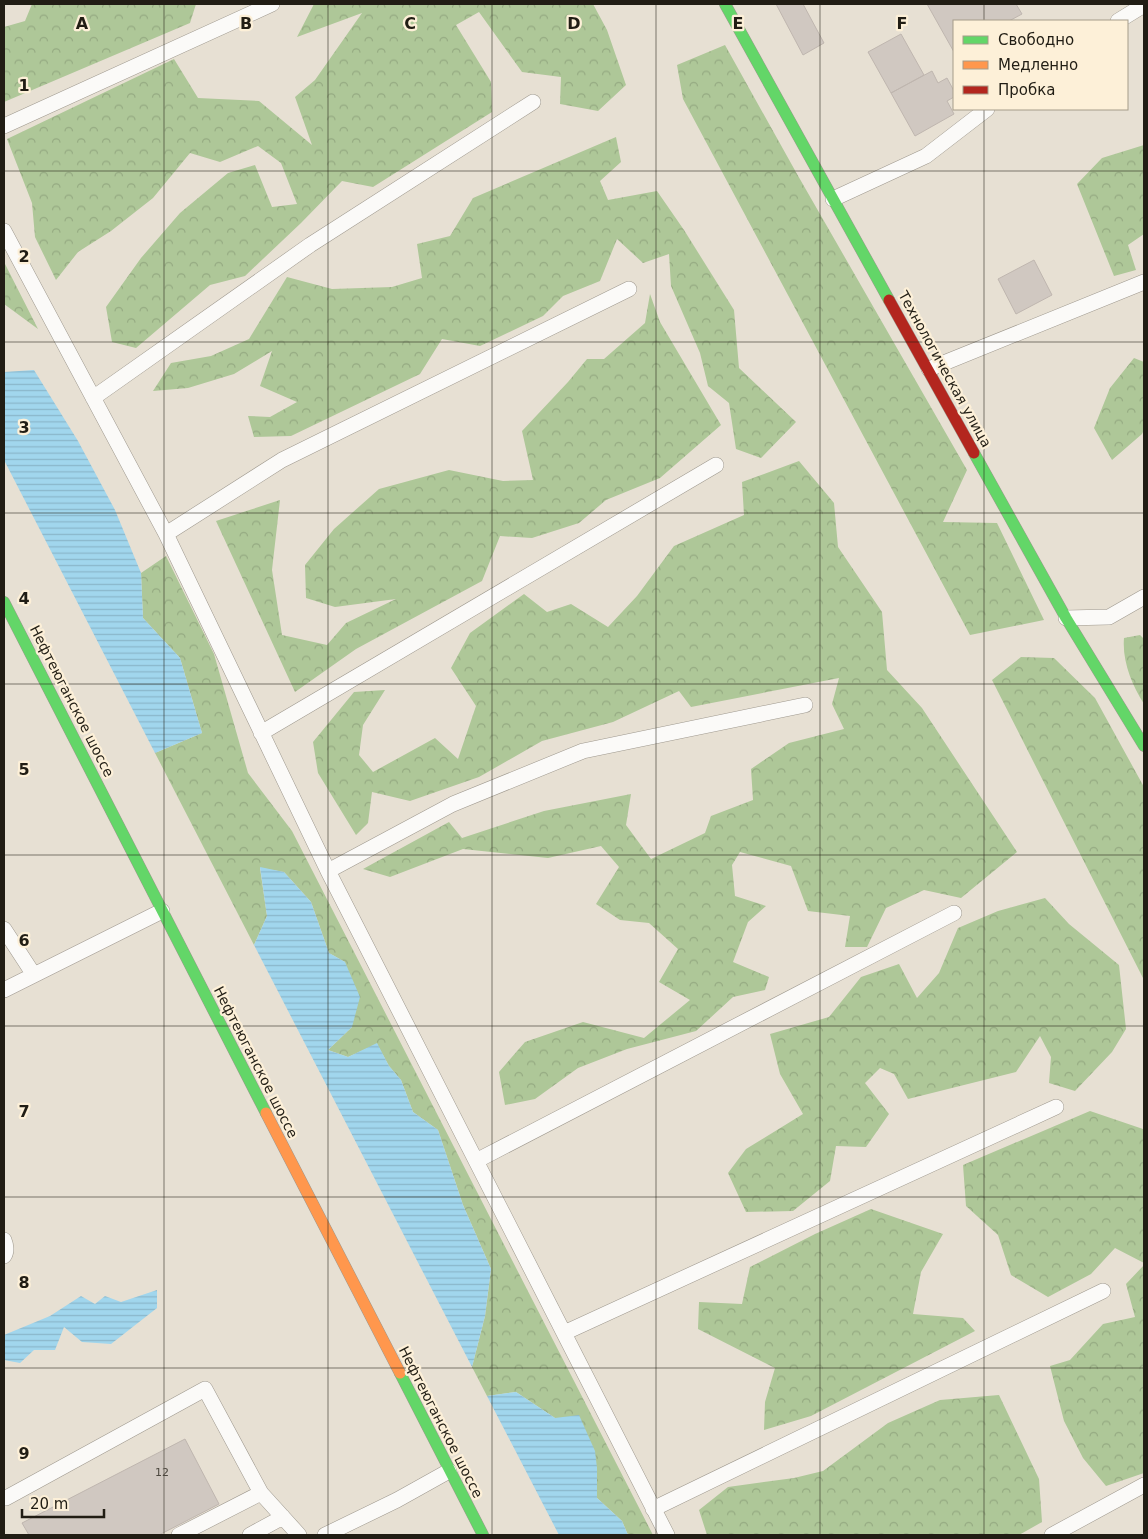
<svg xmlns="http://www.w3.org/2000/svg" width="1148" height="1539" viewBox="0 0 1148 1539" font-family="'DejaVu Sans',sans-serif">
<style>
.forest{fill:url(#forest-crowns)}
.water{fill:url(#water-rules)}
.building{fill:#d0c8c1;stroke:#bfb6af}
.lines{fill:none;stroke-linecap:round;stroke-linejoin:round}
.lane-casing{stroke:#9e988e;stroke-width:16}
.fast-casing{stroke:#9e988e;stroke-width:12}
.slow-casing{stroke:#9e988e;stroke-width:12}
.jam-casing{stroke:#9e988e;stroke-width:12}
.lane{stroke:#fbfaf8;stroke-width:15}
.fast{stroke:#63d668;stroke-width:11}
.slow{stroke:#ff974d;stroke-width:11}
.jam{stroke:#b3261e;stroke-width:11}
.grid{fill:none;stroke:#211d14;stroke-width:1;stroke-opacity:0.55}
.labels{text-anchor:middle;stroke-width:4.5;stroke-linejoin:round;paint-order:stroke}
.number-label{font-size:11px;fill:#4d483f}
.street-label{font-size:14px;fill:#211d14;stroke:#fdf0d8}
.grid-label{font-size:16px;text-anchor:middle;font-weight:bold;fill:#211d14;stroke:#fdf0d8;stroke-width:4.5;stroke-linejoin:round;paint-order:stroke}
</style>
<defs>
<pattern id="forest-crowns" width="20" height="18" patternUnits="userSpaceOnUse" patternTransform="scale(1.25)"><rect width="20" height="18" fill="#aec798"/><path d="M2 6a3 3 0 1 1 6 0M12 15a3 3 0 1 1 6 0" fill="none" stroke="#95aa82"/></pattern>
<pattern id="water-rules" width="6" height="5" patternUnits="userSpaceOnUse" patternTransform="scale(1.25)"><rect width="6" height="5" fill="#a1d6ed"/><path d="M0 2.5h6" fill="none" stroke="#8ab7ca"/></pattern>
</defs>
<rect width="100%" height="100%" fill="#e7e0d3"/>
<path class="forest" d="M32,4H196L190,23L4,102V27L25,21Z
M314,4H593L607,30L626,85L598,111L560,104L561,77L522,72L479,12L456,25L491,82L492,112L373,187L342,181L301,223L245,276L210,285L136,348L112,342L106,307L141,258L180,213L228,173L255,165L272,207L297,204L281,163L258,146L220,162L190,153L153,198L111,231L78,252L56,280L35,237L32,203L7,139L174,59L198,98L259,101L312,145L295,97L315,80L362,13L297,37Z
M725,45L797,174L967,470L943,522L997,523L1044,620L970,635L683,99L677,65Z
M616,137L621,162L600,181L608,200L657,191L684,230L734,310L739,368L796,422L761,458L736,449L729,403L708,386L700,353L671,286L669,254L643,263L617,239L600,281L563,296L543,316L480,346L442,339L420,374L291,436L254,437L248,416L270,417L297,402L260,386L272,351L234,374L188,388L153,391L171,363L211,356L249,339L287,277L332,289L392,287L422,278L417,244L450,236L473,198Z
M1144,145V234L1128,245L1136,270L1114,276L1077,184L1102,158Z
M4,262L38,329L4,304Z
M650,294L660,322L721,425L660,478L606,500L579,523L532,538L500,536L482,581L356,649L295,692L216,521L280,500L272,570L282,635L327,645L346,623L396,599L335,607L306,598L305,565L334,529L379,489L449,470L503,481L533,480L522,431L568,382L587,359H604L645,323Z
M1134,358L1144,362V430L1142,434L1112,460L1094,428L1110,388Z
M799,461L834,503L838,547L882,612L887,670L922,708L1017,852L961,898L924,890L886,908L867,947H845L850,916L808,911L791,866L740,852L732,865L735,896L766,906L748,922L733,962L769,977L765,990L733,997L696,1031L627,1049L578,1068L535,1099L505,1105L499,1072L525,1042L583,1022L644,1038L690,1000L659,982L678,949L649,923L620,920L596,904L619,867L601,846L548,858L463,849L390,877L363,869L449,822L462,838L544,811L631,794L626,825L651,859L705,833L711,816L753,800L751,769L789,743L844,729L832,704L839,678L691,707L679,691L613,722L542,741L479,777L410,801L372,792L368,823L356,835L318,773L313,742L354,692L385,690L363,725L359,755L373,772L435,738L458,759L476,706L451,668L470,633L524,594L547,612L571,604L608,627L637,596L674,546L744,515L742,482Z
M166,556L214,654L248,773L292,831L653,1535H628L622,1521L597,1498V1468L555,1418L516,1392L487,1396L472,1367L485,1316L491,1269L463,1205L438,1130L413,1112L401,1080L389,1066L377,1044L348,1057L328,1050L352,1027L345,962L329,953L311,902L284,872L260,868L267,916L254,945L155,753L202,733L180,658L143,618L141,573Z
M1140,635L1144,639V704C1132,685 1122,661 1124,638Z
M1021,657L1054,658L1095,698L1144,787V980L992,680Z
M1045,898L1069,924L1119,965L1126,1029L1112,1052L1075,1091L1049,1083L1051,1057L1040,1036L1016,1072L908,1099L894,1074L880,1068L865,1083L889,1114L866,1147L836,1146L830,1181L793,1211L746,1212L728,1173L746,1149L803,1114L780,1074L770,1034L829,1017L861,977L899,964L917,998L939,973L958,928L998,911Z
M1090,1111L1143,1129L1144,1131V1263L1115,1248L1091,1274L1048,1297L1011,1275L998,1235L966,1206L963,1165Z
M871,1209L943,1234L921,1272L913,1314L963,1318L975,1331L811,1416L764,1430L765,1402L775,1368L698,1329L699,1302L742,1304L750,1267L815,1234Z
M1144,1265V1473L1106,1486L1083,1458L1064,1421L1050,1366L1070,1360L1103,1324L1135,1317L1126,1284Z
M999,1395L1039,1479L1042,1522L1019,1535H707L699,1510L728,1487L794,1478L823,1471L888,1423L940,1400Z"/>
<path class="water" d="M34,370L78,441L115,510L141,573L143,618L180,658L202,733L155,753L4,460V372Z
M260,867L284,872L311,902L329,953L345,962L360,997L352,1027L328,1050L348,1057L377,1043L389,1066L401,1080L413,1112L438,1130L463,1205L491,1269L485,1316L472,1367L254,945L267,916Z
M157,1290V1308L111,1344L82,1342L64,1327L55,1350H34L20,1363L4,1360V1335L50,1316L81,1296L95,1304L105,1296L121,1302Z
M516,1392L555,1418L579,1415L595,1451L597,1468V1498L622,1521L628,1535H559L487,1396Z"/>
<path class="building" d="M776,4H803L824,43L803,55Z
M927,4H1016L1022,14L1009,21H954V52Z
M901,34L924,75L891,93L868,52Z
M932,71L938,83L947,78L954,91V97L947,101L954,114L915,136L891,93Z
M1034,260L1052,295L1016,314L998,279Z
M185,1439L219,1504L159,1535H29L22,1523Z"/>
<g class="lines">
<g class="lane-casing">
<path id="lane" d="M1118,21L1144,5
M4,126L272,4
M833,199L926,156L987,109
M4,231L166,534L328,871L667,1535
M929,369L1144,282
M93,398L310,245L533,102
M166,534L282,460L629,289
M1066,618L1109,617L1144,597
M261,733L716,465
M328,871L453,804L583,751L805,705
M4,929L34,975
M4,990L162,911
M476,1161L954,913
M4,1240C6,1245 7,1252 4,1256
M564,1333L1056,1107
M6,1498L205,1389L261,1493L299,1535
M653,1509L1103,1291
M179,1535L261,1493
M250,1535L283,1517
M325,1535L397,1500L449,1471
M1052,1535L1144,1485"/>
</g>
<g class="fast-casing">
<path id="fast" d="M725,4L889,300
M974,453L1066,618L1144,746
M4,602L266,1113
M400,1373L483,1535"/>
</g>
<g class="slow-casing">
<path id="slow" d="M266,1113L400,1373"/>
</g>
<g class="jam-casing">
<path id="jam" d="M889,300L974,453"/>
</g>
<use href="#lane" class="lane"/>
<use href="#fast" class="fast"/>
<use href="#slow" class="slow"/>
<use href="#jam" class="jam"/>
</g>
<path class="grid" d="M164,4V1535M328,4V1535M492,4V1535M656,4V1535M820,4V1535M984,4V21M984,109V1535M4,171H1144M4,342H1144M4,513H1144M4,684H1144M4,855H1144M4,1026H1144M4,1197H1144M4,1368H1144"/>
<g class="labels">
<g class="number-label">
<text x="162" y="1476">12</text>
</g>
<g class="street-label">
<text transform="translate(945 369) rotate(61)" y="5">Технологическая улица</text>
<text transform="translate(72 701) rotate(63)" y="5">Нефтеюганское шоссе</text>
<text transform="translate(256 1062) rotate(63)" y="5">Нефтеюганское шоссе</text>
<text transform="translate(441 1422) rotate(63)" y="5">Нефтеюганское шоссе</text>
</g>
</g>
<g class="grid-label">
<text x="82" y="29">A</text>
<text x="246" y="29">B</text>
<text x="410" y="29">C</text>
<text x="574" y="29">D</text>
<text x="738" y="29">E</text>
<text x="902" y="29">F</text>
<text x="24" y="91">1</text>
<text x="24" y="262">2</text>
<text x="24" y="433">3</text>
<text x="24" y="604">4</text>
<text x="24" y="775">5</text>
<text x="24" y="946">6</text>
<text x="24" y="1117">7</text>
<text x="24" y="1288">8</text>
<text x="24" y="1459">9</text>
</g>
<rect width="1148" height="1539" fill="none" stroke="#211d14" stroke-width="10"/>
<rect x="953" y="20" width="175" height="90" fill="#fdf0d8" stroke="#a59c8a"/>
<rect x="963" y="36" width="25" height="8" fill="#63d668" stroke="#a59c8a"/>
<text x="998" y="45" font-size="15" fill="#211d14">Свободно</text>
<rect x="963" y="61" width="25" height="8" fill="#ff974d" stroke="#a59c8a"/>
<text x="998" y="70" font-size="15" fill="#211d14">Медленно</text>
<rect x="963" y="86" width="25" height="8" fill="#b3261e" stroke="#a59c8a"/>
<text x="998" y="95" font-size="15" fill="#211d14">Пробка</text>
<path d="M22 1509v8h82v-8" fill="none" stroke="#211d14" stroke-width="2.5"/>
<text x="30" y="1509" font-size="15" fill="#211d14" stroke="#fdf0d8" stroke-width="4" paint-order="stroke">20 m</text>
</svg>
